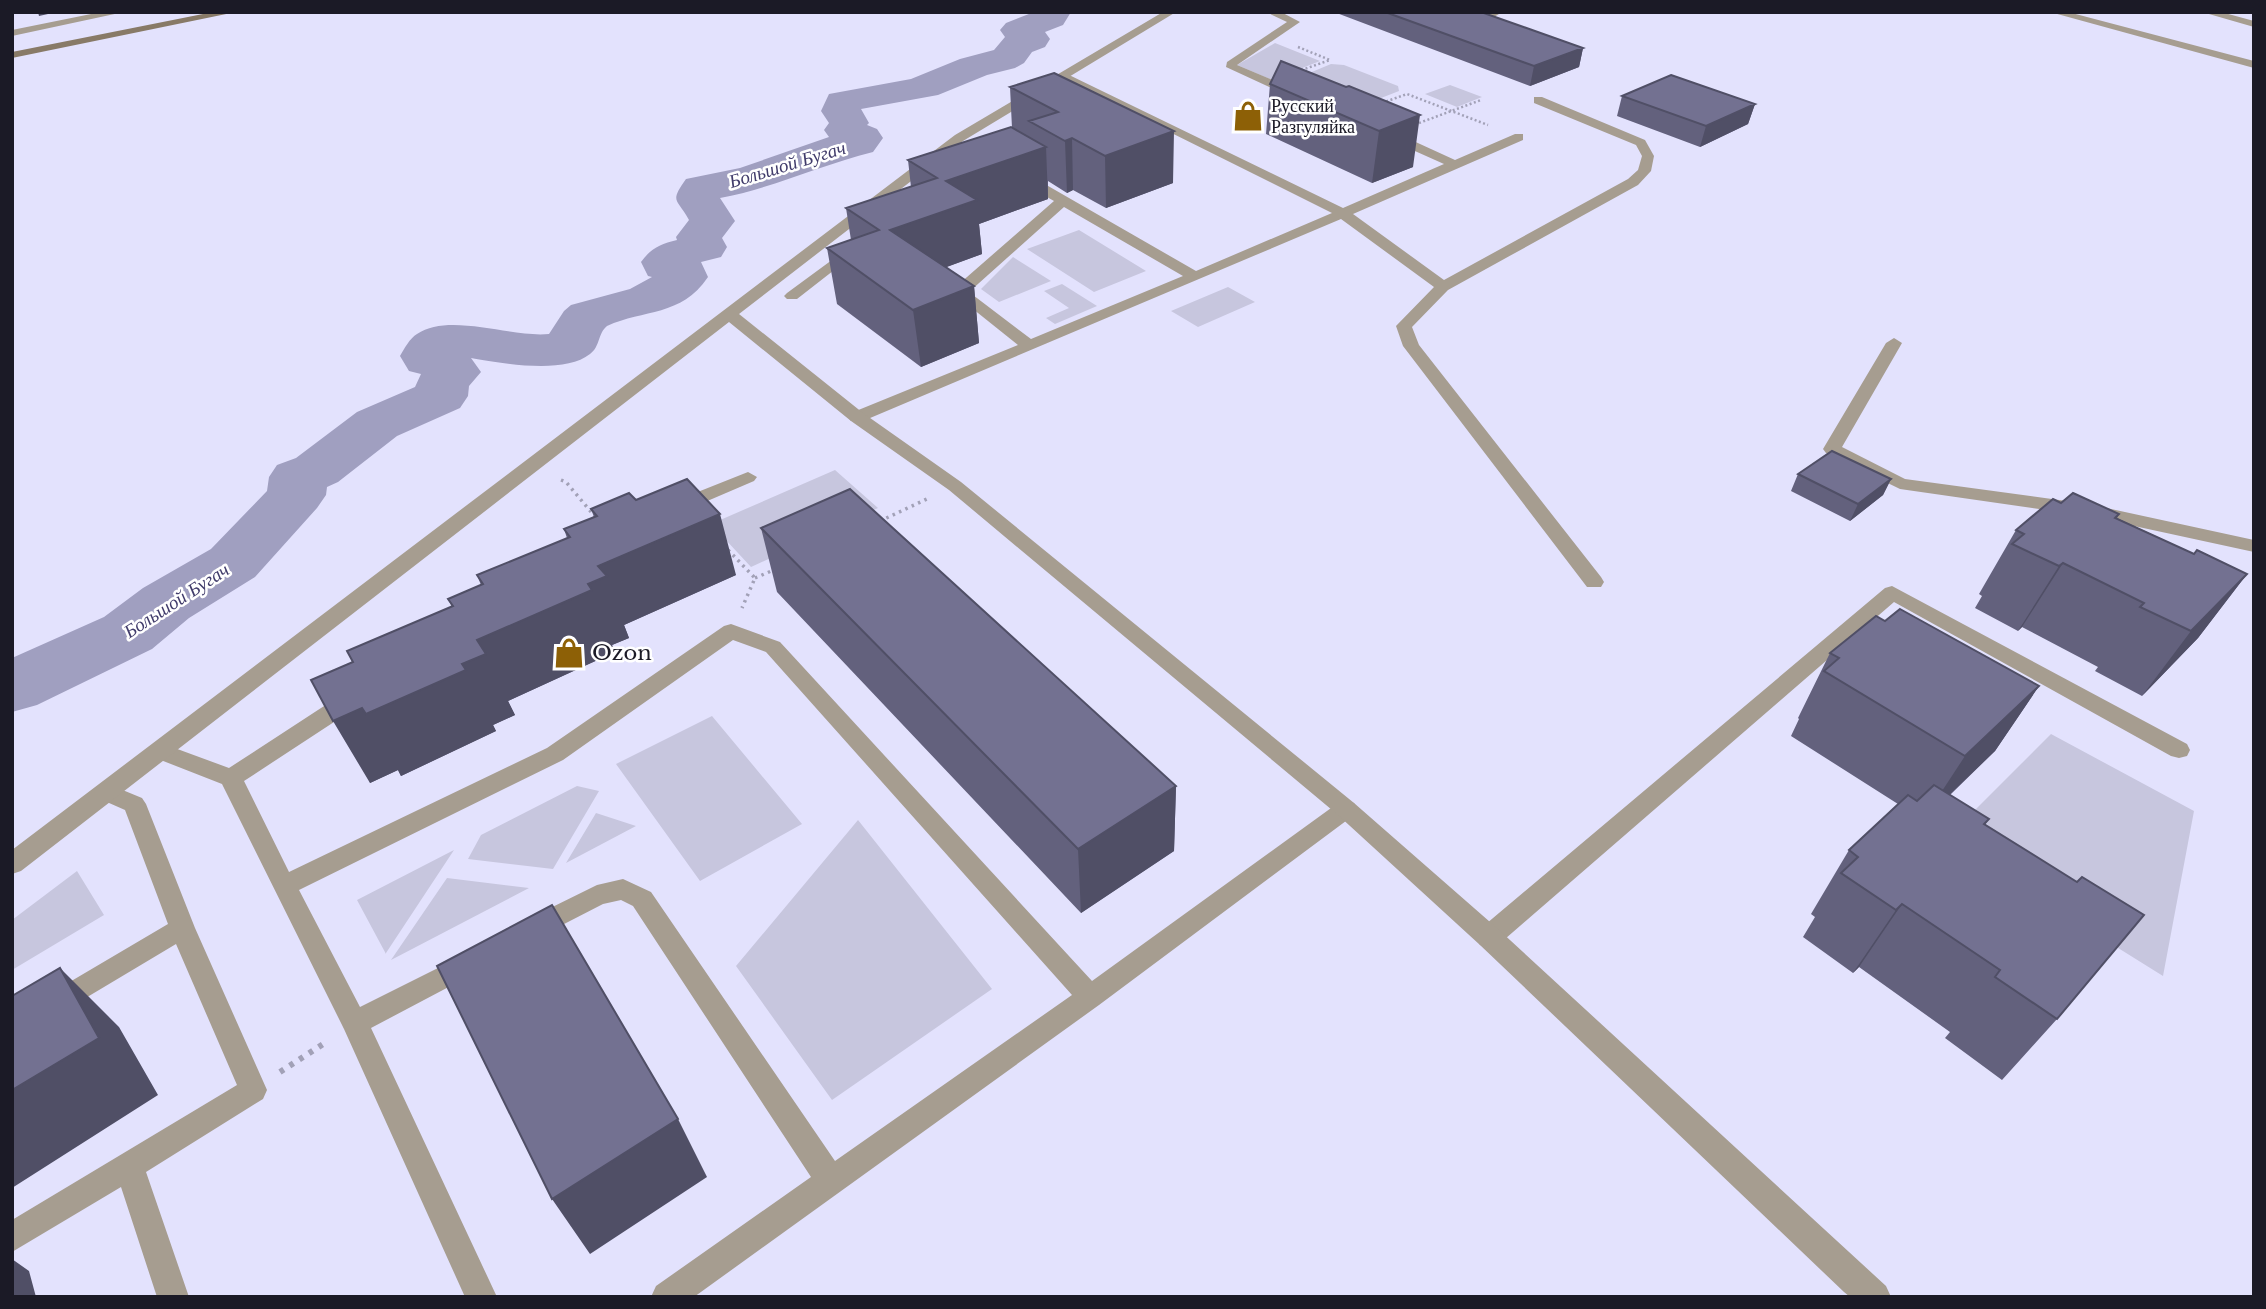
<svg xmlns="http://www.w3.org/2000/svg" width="2266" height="1309" viewBox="0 0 2266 1309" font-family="'Libre Baskerville',serif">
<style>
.green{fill:#c7c6de}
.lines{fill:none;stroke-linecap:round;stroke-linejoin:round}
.river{fill:#a09fc0;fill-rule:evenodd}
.path-far2{stroke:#a2a1b7;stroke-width:2.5;stroke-dasharray:2 2.5;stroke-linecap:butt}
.path-far1{stroke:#a2a1b7;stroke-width:3.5;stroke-dasharray:2.5 4.5;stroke-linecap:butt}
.path{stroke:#a2a1b7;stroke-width:6;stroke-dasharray:4.5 7;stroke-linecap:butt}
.lane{fill:#a69d90;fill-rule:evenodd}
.street{fill:#a69d90;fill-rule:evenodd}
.secondary{fill:#887a67;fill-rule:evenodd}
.wall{fill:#63617d}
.shaded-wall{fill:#504f66}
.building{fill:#737191;stroke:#504f66;stroke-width:2}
.labels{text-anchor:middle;stroke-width:5;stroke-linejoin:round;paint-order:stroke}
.far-poi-label{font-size:18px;fill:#1b1a26;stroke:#fff;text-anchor:start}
.far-water-label{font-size:19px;font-style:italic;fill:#413c6b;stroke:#fff}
.poi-label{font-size:21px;fill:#1b1a26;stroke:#fff;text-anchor:start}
</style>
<rect width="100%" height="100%" fill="#e3e2fd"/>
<path class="green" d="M1275,43L1320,61L1272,80L1237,65Z
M1331,64L1344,65L1398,86L1399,91L1376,100L1307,74Z
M1450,85L1482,97L1457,107L1425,94Z
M1079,230L1146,271L1094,292L1027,249Z
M1013,257L1051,281L999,302L981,289Z
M1062,284L1097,306L1055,324L1046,318L1069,308L1044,291Z
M1228,287L1255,302L1198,327L1171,311Z
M835,470L878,508L751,567L711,524Z
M712,716L802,824L700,881L616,764Z
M2051,734L2194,811L2163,976L1945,840Z
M577,786L599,791L553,869L468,859L481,835Z
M596,813L636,826L566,863Z
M858,820L992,989L832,1100L736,966Z
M454,850L386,953V954L357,900Z
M77,871L104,915L12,970V920Z
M447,878L529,888L391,960Z"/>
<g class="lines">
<path class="river" d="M1034,12H1071L1063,25L1045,32L1050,39L1045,47L1032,52L1024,63L1015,68L987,75L938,95L861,109L869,123L867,125L877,129L883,138L873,152C821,165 773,188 720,198L735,221L722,238L727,247L721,257L701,262L708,277C681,317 644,309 607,326C598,333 600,347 590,354C564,375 501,363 471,358L481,372L469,386L468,396L460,408L397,436L338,482L327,487L326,495L317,508L255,577L189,618L152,649L37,705L12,712V658L104,617L143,588L211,549L267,491L269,477L277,465L296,458L357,412L415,387L421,374L409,371L400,356C404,349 410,338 417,334C450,312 511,338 549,334L564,311L571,305L630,289L652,277L648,276L641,262C651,248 661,244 677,240L676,237L689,220C677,198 669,203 686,179L740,168L829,137L824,130L829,123L821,111L829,94L911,79L960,59L994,50L1005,37L1000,30L1006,23Z"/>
<path class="path-far2" d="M1298,47L1330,60L1299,71
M1382,103L1407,94L1488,125
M1419,123L1481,100"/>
<path class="path-far1" d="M561,480L566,482L597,519
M880,521L929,498
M728,550L755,578L742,608
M755,578L776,569"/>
<path class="path" d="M280,1072L328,1041"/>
<path class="lane" d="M1266,12H1281L1300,22L1237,65L1299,91V97H1291L1226,67L1227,62L1287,22Z
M2050,12H2068L2254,61V68Z
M2202,12H2221L2254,21V27Z
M1065,73L1343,208L1444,164L1388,139V133H1396L1455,160L1515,134H1523V140L1353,214L1444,280L1628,179L1638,170L1642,156L1636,145L1534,103V97H1542L1645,140L1654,156L1651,171L1638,185L1448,290L1412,327L1419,345L1601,577L1604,582L1601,587H1587L1403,346L1396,326L1434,287L1341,219L863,421H851L848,417L851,413L1018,345L953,293L959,284L1054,201L1019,181V175H1029L1196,271L1332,213L1061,78L1059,76ZM1064,207L1183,276L1031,339L969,292Z
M851,246L856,247L858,250L856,253L797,299H787L784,296L787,293Z
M1894,338L1902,343L1842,447L1905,479L2088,504L2254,540V552L2088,516L1900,489L1826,453L1823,449L1886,343Z
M748,472L757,477L754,481L684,511H670L668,507L670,503Z
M1892,586L2187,744L2190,750L2187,756L2179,758L2171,756L1894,602L1498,945L1489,948L1480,945L1476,937L1480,929L1885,588Z
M731,624L780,642L1092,981L1338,803L1346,800L1354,803L1358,809L1354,815L1099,1005L694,1297H651L656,1286L811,1177L633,906L621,900L603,904L533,940L524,937L520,929L524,921L597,885L623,879L651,892L835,1161L1072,995L766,652L733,640L563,760L299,890L360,1007L468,953L477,956L481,964L477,972L371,1028L497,1297H465L344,1029L222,784L153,757L150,751L153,745L161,743L229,768L344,693L352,691L360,693L363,699L360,705L244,781L289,872L547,748L724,626Z
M108,784L142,798L146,804L195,928L267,1090L263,1099L146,1172L189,1297H157L121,1187L12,1252V1220L237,1085L176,944L12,1042V1016L168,924L125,810L100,799L96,793L100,787Z"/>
<path class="street" d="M101,12H124L12,36V30Z
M1163,12H1176L963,141L739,314L863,413L961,482L1354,803L1498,929L1886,1286L1891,1297H1850L1844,1292L1480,945L1338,815L949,490L851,421L729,322L21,871L12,874V850L955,135Z
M1485,12H1498L1499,14L1494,17Z"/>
<path class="secondary" d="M213,12H236L12,58V52Z"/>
</g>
<path class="wall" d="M1334,12H1481L1583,48L1579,67L1530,86Z
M1054,73L1173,183L1106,208L1073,190L1067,193L1048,181V199L979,224L982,254L946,267L974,286L979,343L921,367L837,304L827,248L851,240L846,208L911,187L908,160L1012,128L1010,87Z
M1270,84L1346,87L1413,167L1372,183L1266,134Z
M1622,96L1755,104L1748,124L1700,147L1617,116Z
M1798,474L1891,479L1883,495L1850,521L1791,491Z
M636,500L736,575L624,625L629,638L612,645L615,652L508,701L515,715L493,725L496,731L401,776L398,770L370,783L353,662L452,607L448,599L481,585L477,575L567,538L564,529L594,517L591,509Z
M2061,503L2119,514L2117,518L2194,554L2247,574L2198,638L2142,696L2095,671L2098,667L2022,627L2018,631L1975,608L1982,596L1979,594L2016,530Z
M761,528L1176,786L1174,851L1081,913L777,592Z
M1885,621L2039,686L1995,751L1950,795L1989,819L1985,825L2057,1019L2002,1080L1945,1038L1950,1032L1859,967L1853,973L1803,937L1815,917L1811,914L1849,850L1898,804L1791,736L1799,719L1798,718L1830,653Z"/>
<path class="shaded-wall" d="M38,12H57L39,16Z
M1583,48L1579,67L1530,86L1534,66Z
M1755,104L1748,124L1700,147L1706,126Z
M1420,115L1413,167L1372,183L1379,131Z
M1174,131L1173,183L1106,208L1105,156Z
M1072,138L1073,190L1067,193L1065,141Z
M1046,147L1048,199L979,224L982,254L898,285L890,230L946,181Z
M974,286L979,343L921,367L913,310Z
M1891,479L1883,495L1850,521L1858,504Z
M720,514L736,575L624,625L629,638L612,645L615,652L508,701L515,715L493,725L496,731L401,776L398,770L370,783L333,721L462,664L477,640L588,584L598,566Z
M2063,563L2022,627L2018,631L2059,566Z
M2247,574L2198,638L2142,696L2191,631Z
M2039,686L1995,751L1923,820L1965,756Z
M1176,786L1174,851L1081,913L1078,849Z
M1902,904L1859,967L1853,973L1896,910Z
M60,968L119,1027L158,1095L12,1188V1090Z
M678,1119L707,1177L590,1254L552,1199Z
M12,1259L29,1271L36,1297H12Z"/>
<path class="building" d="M1385,12H1481L1583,48L1534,66Z
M1281,61L1346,87L1349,86L1420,115L1379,131L1270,84Z
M1054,73L1174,131L1105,156L1072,138L1065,141L1029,121L1058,112L1010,87Z
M1671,75L1755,104L1706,126L1622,96Z
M1011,127L1046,147L946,181L977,200L890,230L974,286L913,310L827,248L879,230L846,208L937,178L908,160Z
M1832,451L1891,479L1858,504L1798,474Z
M687,479L720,514L598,566L607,576L588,584L592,590L477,640L486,654L462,664L466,670L366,714L362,708L333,721L311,680L353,662L347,651L453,606L448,599L483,584L477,575L570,537L564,529L597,516L591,509L629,493L636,500Z
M850,489L1176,786L1078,849L761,528Z
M2073,493L2119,514L2115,518L2194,554L2197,550L2247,574L2191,631L2140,607L2144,603L2063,563L2059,566L2012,544L2024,534L2016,530L2053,499L2061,503Z
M1900,609L2039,686L1965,756L1824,671L1839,658L1830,653L1876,616L1885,621Z
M1934,785L1989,819L1984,824L2077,882L2082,877L2144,915L2057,1019L1995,977L2000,970L1902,904L1896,910L1841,873L1858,857L1849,850L1908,795L1917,801Z
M552,905L678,1119L552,1199L437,966Z
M60,968L99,1038L12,1090V996Z"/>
<defs>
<g id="shop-bare" transform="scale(2.415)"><path d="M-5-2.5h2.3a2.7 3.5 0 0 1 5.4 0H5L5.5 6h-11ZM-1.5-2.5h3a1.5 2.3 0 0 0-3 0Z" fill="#8d6006" stroke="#fff" stroke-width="2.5" paint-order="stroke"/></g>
</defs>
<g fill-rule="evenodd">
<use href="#shop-bare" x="1248" y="116"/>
<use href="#shop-bare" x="569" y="653"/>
</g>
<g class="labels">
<g class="far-poi-label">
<text x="1271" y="112">Русский<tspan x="1271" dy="21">Разгуляйка</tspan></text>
</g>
<g class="far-water-label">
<text transform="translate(787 164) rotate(-17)" y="7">Большой Бугач</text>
<text transform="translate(176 600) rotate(-33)" y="7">Большой Бугач</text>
</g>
<g class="poi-label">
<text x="592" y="660">Ozon</text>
</g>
</g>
<rect width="2266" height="1309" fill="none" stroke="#1b1a26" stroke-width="28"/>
</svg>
